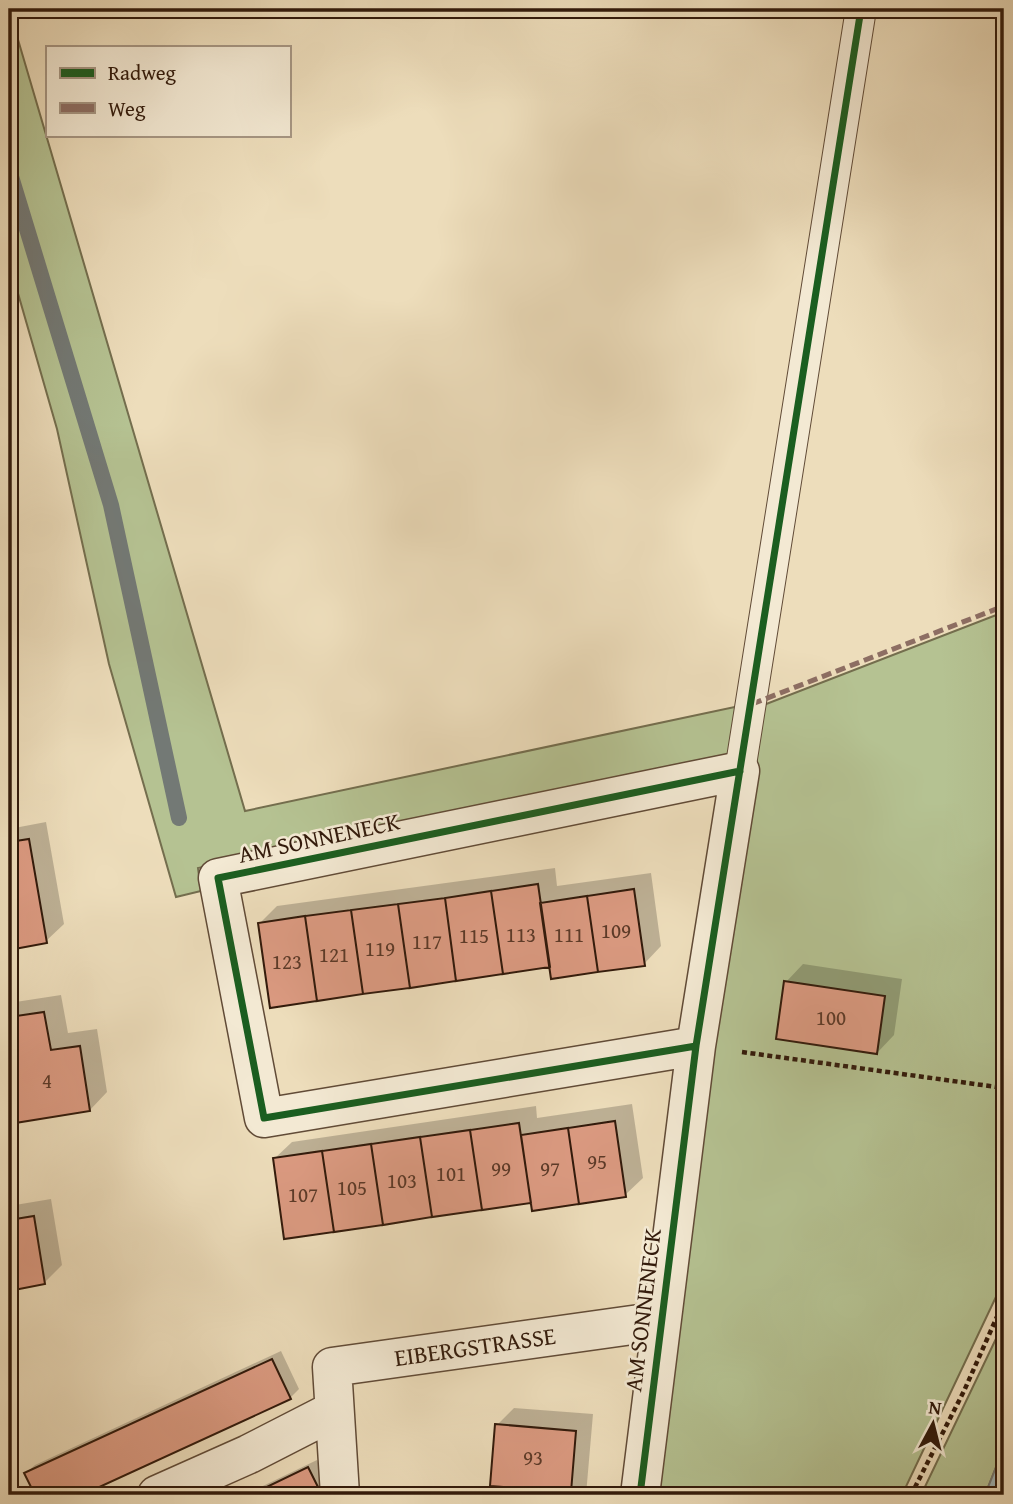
<svg xmlns="http://www.w3.org/2000/svg" width="1013" height="1504" viewBox="0 0 1013 1504" font-family="'Gentium Book Plus',serif">
<style>
.green{fill:#b5c292;stroke:#746e4e;stroke-width:2}
.water{fill:#9fb8bc;stroke:#737975;stroke-width:2}
.shadow{fill:#0003}
.lines{fill:none;stroke-linecap:round;stroke-linejoin:round}
.stream{stroke:#737975;stroke-width:16}
.building{fill:#db9a81;stroke:#321a0b;stroke-width:2}
.service-casing{stroke:#614b37;stroke-width:32}
.minor-casing{stroke:#614b37;stroke-width:41}
.path{stroke:#321a0b;stroke-width:4.5;stroke-dasharray:5 3.5;stroke-linecap:butt}
.service{stroke:#f3e9d3;stroke-width:30}
.minor{stroke:#f3e9d3;stroke-width:38}
.quiet{stroke:#8d6e63;stroke-width:5;stroke-dasharray:10 5;stroke-linecap:butt}
.cycleway-casing{stroke:#f3e9d3;stroke-width:11}
.cycleway{stroke:#1b5e20;stroke-width:7}
.labels{text-anchor:middle;stroke-width:5;stroke-linejoin:round;paint-order:stroke}
.number-label{font-size:21px;fill:#5c3a28}
.street-label{font-size:24px;fill:#321a0b;stroke:#f3e9d3}
</style>
<rect width="100%" height="100%" fill="#edddbb"/>
<filter id="stains"><feTurbulence type="fractalNoise" baseFrequency=".00286" numOctaves="4"/><feColorMatrix values="0 0 0 0 .2 0 0 0 0 .09 0 0 0 0 .02 0 0 0 .5 -.17"/></filter>
<radialGradient id="worn" r=".72"><stop offset=".6" stop-color="#630" stop-opacity="0"/><stop offset="1" stop-color="#630" stop-opacity=".3"/></radialGradient>
<path class="green" d="M9,9L245,811L744,705L734,764L198,868L201,891L176,897L109,664L57,429L9,262Z
M1004,612V1280L902,1495H650L761,706Z
M1004,1322V1447L985,1495H921Z"/>
<path class="water" d="M1004,1447V1495H985Z"/>
<path class="shadow" d="M46,822L64,924L46,941L9,948V829Z
M555,868L557,886L651,873L661,946L644,964L551,965L259,924L277,906Z
M803,964L902,979L894,1035L877,1053L786,982Z
M61,995L68,1033L97,1029L107,1092L90,1110L9,1123V1003Z
M632,1104L643,1178L625,1195L533,1201L274,1159L292,1142L536,1106L537,1118Z
M51,1199L62,1265L44,1283L9,1289V1206Z
M281,1351L299,1389L290,1398L78,1495H37L26,1473L35,1465Z
M514,1408L593,1414L586,1495H491L497,1425Z
M317,1460L334,1495H244Z"/>
<g class="lines">
<path class="stream" d="M9,170L111,505L179,818"/>
</g>
<path class="building" d="M29,839L47,943L9,950V842Z
M538,884L550,967L503,974L491,891Z
M634,889L645,966L598,972L587,896Z
M491,891L503,974L456,981L445,898Z
M587,896L598,972L551,979L540,903Z
M445,898L456,981L410,988L398,904Z
M398,904L410,988L363,994L351,910Z
M351,910L363,994L317,1001L305,916Z
M305,916L317,1001L270,1008L258,923Z
M784,981L885,996L877,1054L776,1039Z
M44,1012L51,1050L80,1046L90,1111L9,1124V1017Z
M615,1121L626,1197L579,1204L568,1128Z
M519,1123L531,1203L482,1210L470,1130Z
M568,1128L579,1204L532,1211L521,1135Z
M470,1130L482,1210L432,1217L420,1137Z
M420,1137L432,1217L383,1225L371,1144Z
M371,1144L383,1225L334,1232L322,1151Z
M322,1151L334,1232L284,1239L273,1158Z
M34,1216L45,1284L9,1291V1220Z
M272,1359L291,1399L82,1495H35L24,1473Z
M495,1424L576,1431L571,1492L490,1486Z
M308,1467L322,1495H250Z
M490,1486L571,1492V1495H489Z"/>
<g class="lines">
<g class="service-casing">
<path id="service" d="M740,771L861,9"/>
</g>
<g class="minor-casing">
<path id="minor" d="M157,1495L249,1454L333,1411
M340,1495L332,1367L661,1321
M640,1495L696,1046L740,771L218,878L264,1118L696,1046"/>
</g>
<path class="path" d="M742,1052L1004,1088
M911,1495L964,1391L1004,1301"/>
<use href="#service" class="service"/>
<use href="#minor" class="minor"/>
<path class="quiet" d="M752,704L1004,606"/>
<g class="cycleway-casing">
<path id="cycleway" d="M696,1046L264,1118L218,878L740,771
M640,1495L696,1046L861,9"/>
</g>
<use href="#cycleway" class="cycleway"/>
</g>
<g class="labels">
<g class="number-label">
<text x="616" y="938">109</text>
<text x="521" y="942">113</text>
<text x="569" y="942">111</text>
<text x="474" y="943">115</text>
<text x="427" y="949">117</text>
<text x="380" y="956">119</text>
<text x="334" y="962">121</text>
<text x="287" y="969">123</text>
<text x="831" y="1025">100</text>
<text x="47" y="1088">4</text>
<text x="597" y="1169">95</text>
<text x="501" y="1176">99</text>
<text x="550" y="1176">97</text>
<text x="451" y="1181">101</text>
<text x="402" y="1188">103</text>
<text x="352" y="1195">105</text>
<text x="303" y="1202">107</text>
<text x="533" y="1465">93</text>
</g>
<g class="street-label">
<text transform="translate(319 838) rotate(-12)" y="8">AM SONNENECK</text>
<text transform="translate(643 1310) rotate(-83)" y="8">AM SONNENECK</text>
<text transform="translate(475 1347) rotate(-8)" y="8">EIBERGSTRASSE</text>
</g>
</g>
<rect width="1013" height="1504" fill="none" stroke="#edddbb" stroke-width="35"/>
<rect x="10" y="10" width="992" height="1483" fill="none" stroke="#321a0b" stroke-width="3.5"/>
<rect x="18" y="18" width="978" height="1469" fill="none" stroke="#321a0b" stroke-width="2"/>
<rect x="46" y="46" width="245" height="91" fill="#f3e9d3" stroke="#a69683" stroke-width="2"/>
<rect x="60" y="68" width="35" height="10" fill="#1b5e20" stroke="#a69683" stroke-width="2"/>
<text x="108" y="80" font-size="21" fill="#321a0b">Radweg</text>
<rect x="60" y="103" width="35" height="10" fill="#8d6e63" stroke="#a69683" stroke-width="2"/>
<text x="108" y="116" font-size="21" fill="#321a0b">Weg</text>
<g transform="translate(933 1424) rotate(7)" stroke="#f3e9d3" stroke-width="5" paint-order="stroke">
<path d="M0-5L12 26L0 18L-12 26Z" fill="#321a0b"/>
<text y="-10" font-size="19" font-weight="bold" text-anchor="middle" fill="#321a0b">N</text>
</g>
<rect width="100%" height="100%" filter="url(#stains)"/>
<rect width="100%" height="100%" fill="url(#worn)"/>
</svg>
